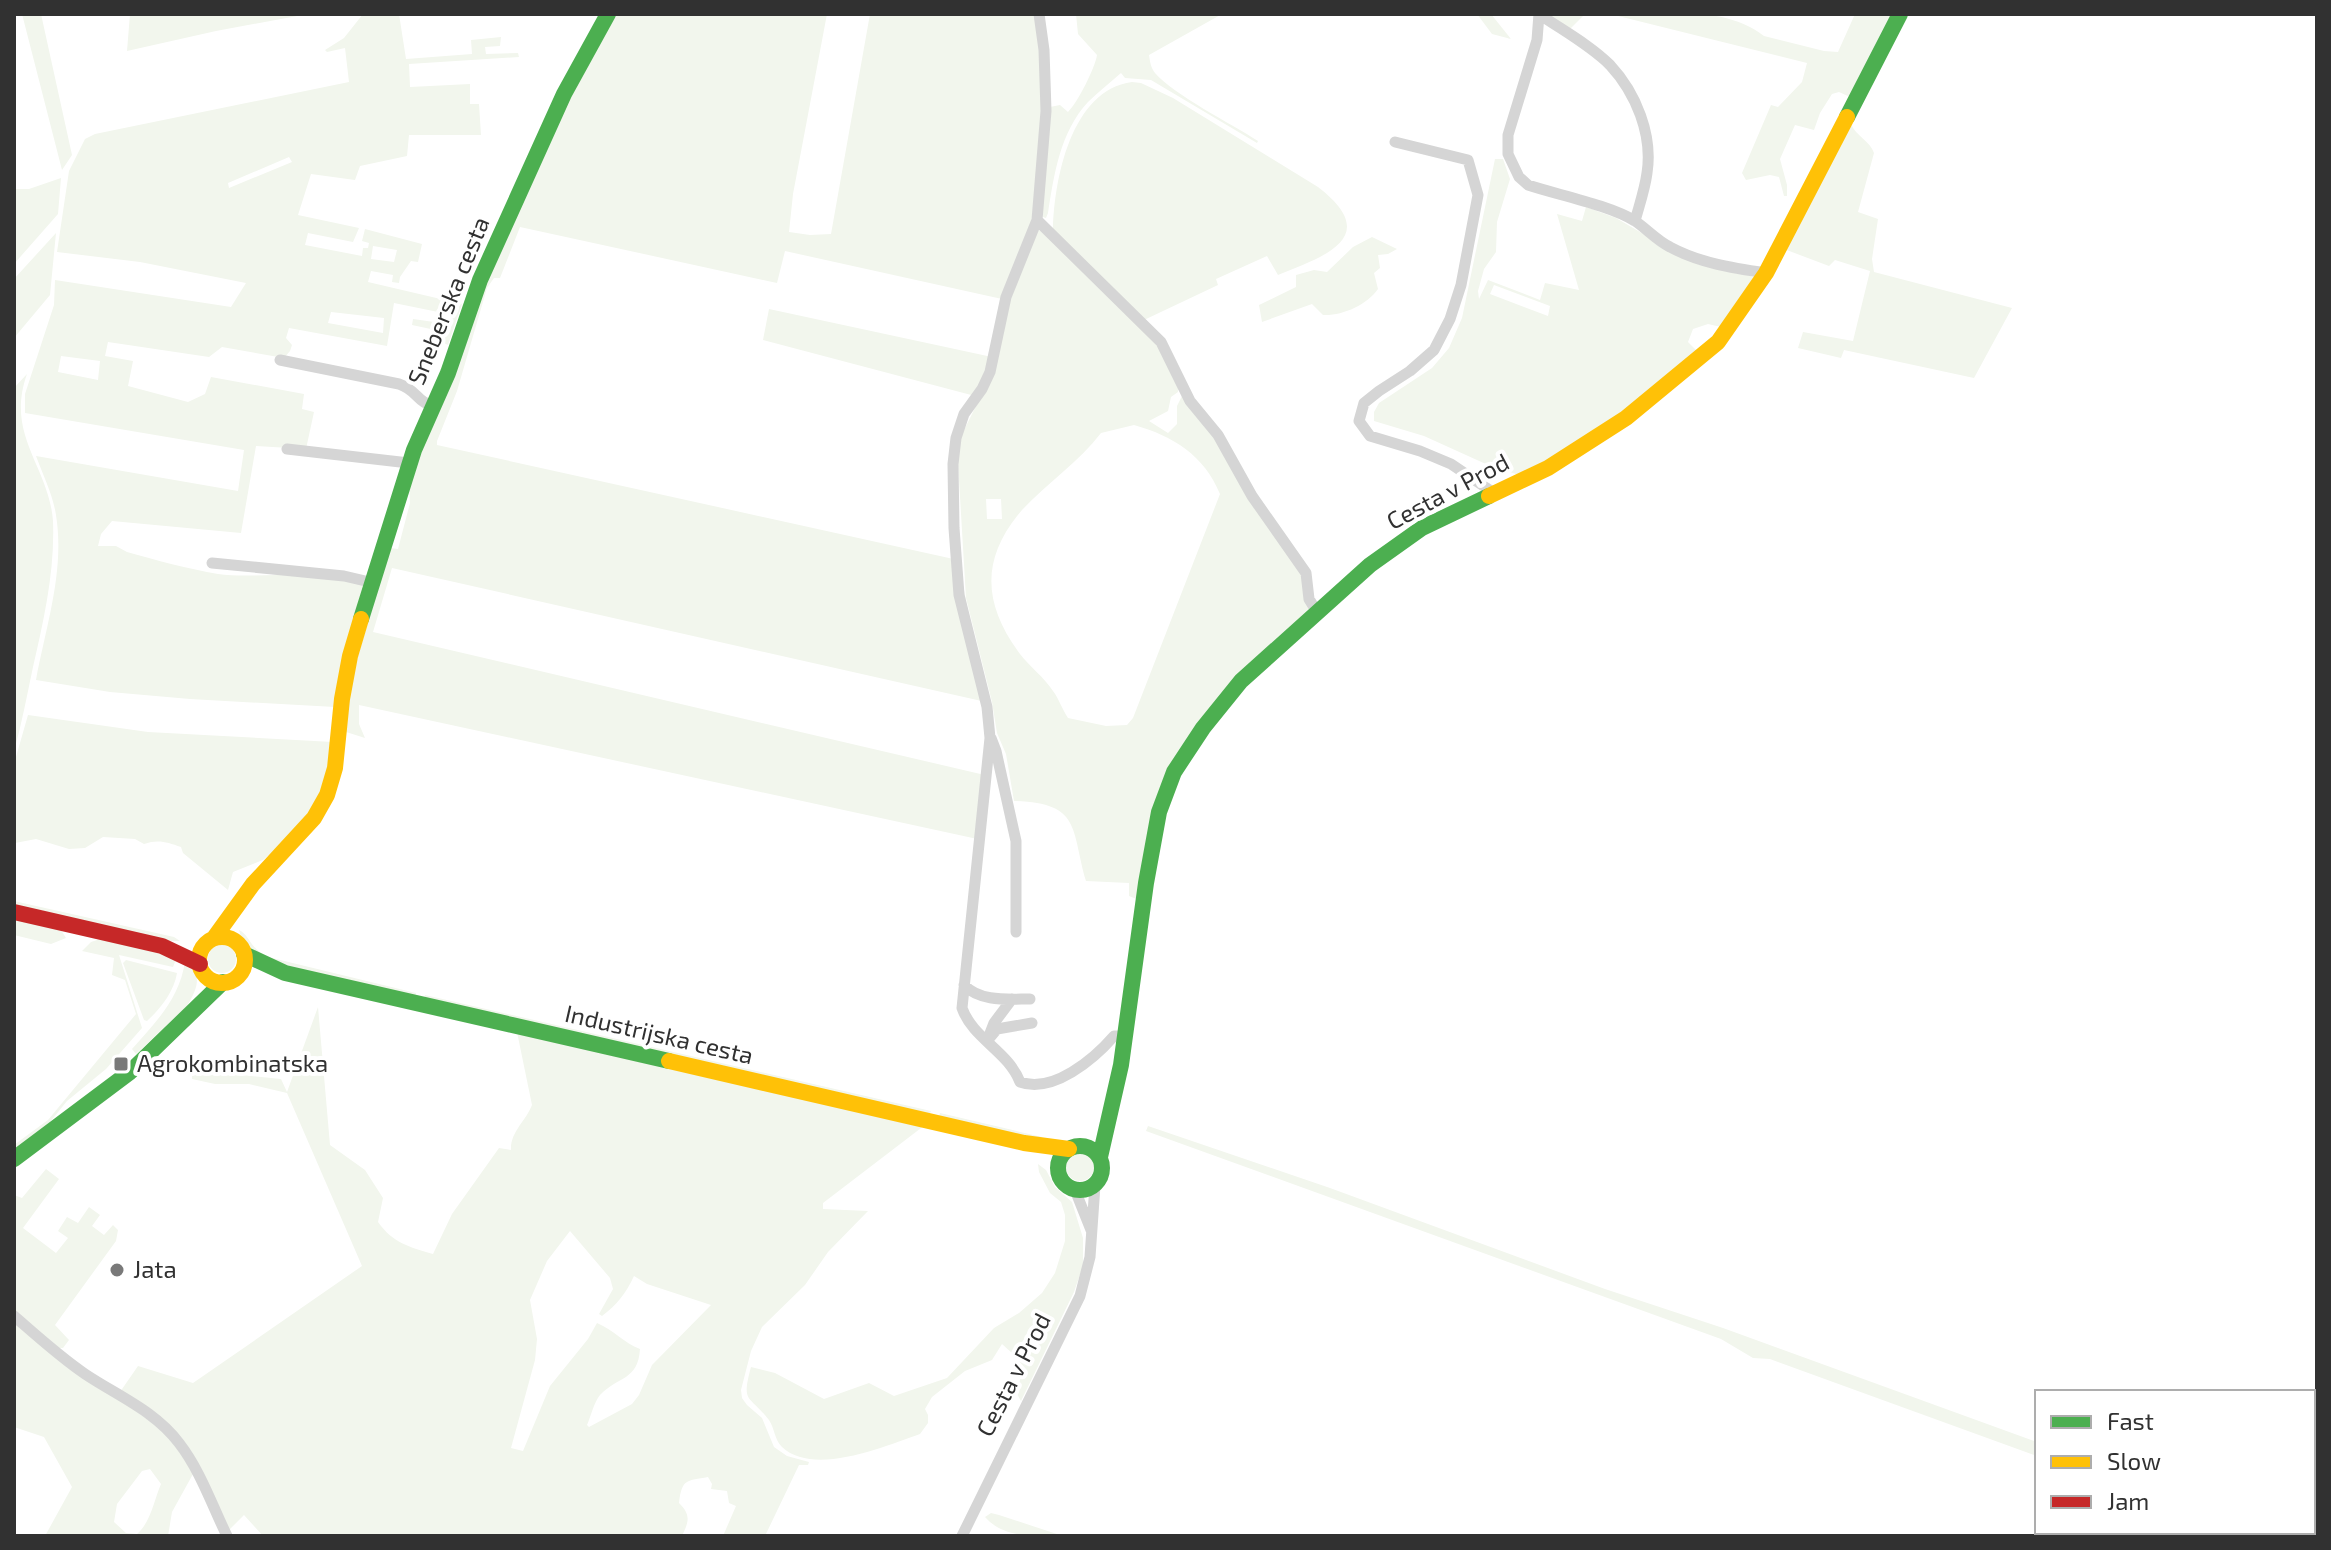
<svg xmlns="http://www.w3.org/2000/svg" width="2331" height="1550" viewBox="0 0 2331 1550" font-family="'Exo 2',sans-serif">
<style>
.green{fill:#f2f6ed;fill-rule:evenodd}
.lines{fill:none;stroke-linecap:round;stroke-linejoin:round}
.street{stroke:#d5d5d5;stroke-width:11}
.fast{stroke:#4caf50;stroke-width:16}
.slow{stroke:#ffc107;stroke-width:16}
.jam{stroke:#c62828;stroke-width:16}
.poi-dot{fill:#797979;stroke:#fff;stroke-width:3}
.labels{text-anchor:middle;stroke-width:8;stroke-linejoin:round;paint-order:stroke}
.street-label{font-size:24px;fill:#313131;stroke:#fff}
.poi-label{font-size:24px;fill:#313131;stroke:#fff;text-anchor:start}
</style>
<rect width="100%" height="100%" fill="#fff"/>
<path class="green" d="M22,14H41L72,155L62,170Z
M130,14H308L216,31L127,51Z
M363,14H399L406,59L472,54L471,40L501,37L500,46L485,47L486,54L518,53L519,57L409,64L410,87L470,84V104H479L481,135H409L407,156L360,166L355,180L311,174L298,215L359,228L353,242L308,233L305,245L362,256L363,248H368L369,243L362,241L365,229L422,244L418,262L411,261L400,277L399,283L392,282L393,275L371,271L368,282L462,304L448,345L440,341V331L412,325L413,319L441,323L443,313L394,303L387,346L289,328L286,338L292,345L290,351L284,358L222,347L209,357L108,342L105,356L133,361L128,386L188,402L205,394L211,377L304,394L302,409L314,412L306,449L256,446L241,533L112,521L101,534L98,546H116L127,552C155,560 189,569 218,574C260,580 331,565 366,587L335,707L190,699L110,692L36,680C46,626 65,571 56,515C53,495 43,475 36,456L238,491L244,450L25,413V394L54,305L55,280L231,307L246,283L140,262L57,252L69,171L85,139L95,134L349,82L345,48L327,52L325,50L344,38ZM289,157L292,162L229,188L228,183ZM373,246L397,250L394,262L371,259ZM331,312L384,318L383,333L328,323ZM61,356L100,361L98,380L58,372Z
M614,14H827L793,194L789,232L810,235L831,234L870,14H1040L1045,52L1034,209L1030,226L1002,299L785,251L777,283L520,227L500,278H494L487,288L457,391L437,441V445L958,560L986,702L392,568L373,632L989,776L982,840L359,705V724L365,738L343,731L349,687L390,548L398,549L410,503L409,482L471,317L553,128Z
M1076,14H1222L1149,55C1150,62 1151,68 1155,73C1174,95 1232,124 1258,141L1257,143L1151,80L1125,78L1121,73C1110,83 1098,92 1088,102C1060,132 1054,175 1048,213L1046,218L1043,217L1041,204L1050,107L1060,105L1068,112C1078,102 1095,68 1097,55L1078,34Z
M1477,14H1491L1511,39L1492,34Z
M1546,14H1585L1569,30Z
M1610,14C1659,14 1723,4 1764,36L1824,51L1838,52L1855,14H1894L1850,97L1839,92L1832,94L1820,113L1814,130L1795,125L1780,159L1787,185V196H1784L1779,177L1770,175L1746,180L1742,173L1771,105L1778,107L1802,82L1807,63Z
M1132,82L1141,83L1173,98L1318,187C1383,237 1325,256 1278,275L1267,256L1216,279L1218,285L1144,320L1053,230C1054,180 1071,90 1132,82Z
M1851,124C1856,136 1870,141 1874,153L1858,212L1878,219L1872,259L1874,272L2012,308L1974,378L1844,350L1841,358L1798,348L1803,332L1853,341L1870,271L1835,260L1829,266L1784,249Z
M1495,159H1503L1510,179L1497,222L1496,252L1484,269L1478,291L1479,299L1488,280L1540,300L1545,283L1579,290L1557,214L1582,221L1586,207L1616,218L1652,239L1753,277L1755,280L1721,327L1708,324L1693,329L1688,342L1697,351C1642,398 1584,444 1519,475L1488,465L1424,436L1374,421V412L1379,403L1432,368L1449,348L1462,318ZM1494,285L1550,306L1548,316L1490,294Z
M61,178L58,214L14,264V189H29Z
M1037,230L1044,231L1158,344L1178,385V392L1171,397L1168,411L1149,421L1168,433L1177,424V406L1182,396L1201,417L1296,554L1310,611L1173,765L1139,900L1129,896V883L1086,881C1071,828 1081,803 1014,801L1006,754L997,733L992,702L966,598L958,463L960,438L988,382L1004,313ZM1134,425C1173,436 1204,455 1220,494L1133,718L1127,725L1106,726L1068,718C1062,709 1059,699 1053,691C1044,677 1030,667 1020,654C983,604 980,559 1022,510C1047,483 1079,462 1101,433ZM986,499H1001L1002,519H987Z
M56,233L50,295L14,338V279Z
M1372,237L1397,249L1388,254L1378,255L1380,268L1374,273L1378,289C1367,305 1342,316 1323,315L1312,304L1262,322L1259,305L1296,287V275L1314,270L1327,272L1353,247Z
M769,309L992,357L975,396L763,340Z
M27,374C5,436 49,466 53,521C55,571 44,619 33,667C27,695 22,723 14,751V388Z
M28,715L148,732L333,742L324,791L296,832L263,860L233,872L228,890L183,853L181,847C167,842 158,839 144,844L135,839L103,837L85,848L69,849L36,839L15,843L14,764Z
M14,901L174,937L180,941H166L14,906Z
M14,918L61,930L66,938L51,944L14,935Z
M239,930C250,935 249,948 268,957L416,993L415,998L290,969L250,952L242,941Z
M100,939L177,957L173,967L119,955L142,1028L106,1069L67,1101L46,1127L14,1150V1145L48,1120L136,1014L125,980L112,975L114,958L82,951L91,942Z
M208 959a14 14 0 1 1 28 0a14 14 0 1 1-28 0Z
M126,960L177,973C174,992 160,1009 147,1021L144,1020L123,963Z
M185,961C204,974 197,989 187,1006L136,1054L132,1049C156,1022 180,998 185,961Z
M425,995L931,1111L929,1115L424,1000Z
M318,1007L330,1145L365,1170L383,1198L378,1222C393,1243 409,1247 433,1254L452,1214L499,1148L511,1150C510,1132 526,1121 532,1105L517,1032L925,1125L823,1203V1209L868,1211L828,1252L805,1285L762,1327L751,1351L741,1390L742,1398L747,1405L762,1418L774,1447L787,1456L809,1462L808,1465H799L765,1536H723L736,1506L729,1503L727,1491L711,1489L712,1484L708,1477C687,1481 682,1478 679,1503C691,1515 689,1521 682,1536H263L244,1515L228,1531L196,1463L120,1392L138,1366L193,1383L362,1266L287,1093L249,1084H215L192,1079V1074L222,1073L281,1079L287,1092ZM570,1231L610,1278L613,1289L599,1314L602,1316C617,1305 626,1293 634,1276L647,1284L711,1305L652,1365L639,1395L632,1404L589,1427L587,1425C591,1416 594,1402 600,1395C618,1376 638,1381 640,1349C624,1343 614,1330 597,1323L588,1339L550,1386L523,1451L511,1448L535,1360L537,1339L530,1300L547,1261Z
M940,1113L1042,1137L1044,1142L939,1117Z
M1148,1126L1330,1188L1605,1289L1723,1328L2037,1442V1456L1770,1359L1753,1358L1721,1339L1146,1131Z
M1066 1167a14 14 0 1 1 28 0a14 14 0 1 1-28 0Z
M1038,1164L1046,1170L1055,1187L1072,1202L1083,1238V1266L1074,1292L1021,1401L1017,1394L1022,1370L1013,1354L1002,1344L992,1360L965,1371L932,1397L925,1409L928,1415V1423L920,1434C885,1446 814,1477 782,1447C774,1439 775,1429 769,1420C749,1394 741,1404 751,1367L775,1373L824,1399L869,1383L894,1396L947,1378L994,1328L1019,1313L1042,1293L1055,1273L1065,1241V1215L1061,1202L1050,1193L1039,1172Z
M46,1169L59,1179L23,1228L56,1253L68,1238L58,1231L67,1217L78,1223L89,1207L100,1215L92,1226L104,1235L113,1225L118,1230L116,1241L55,1325L69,1340L63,1348H59L14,1312V1195L22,1198Z
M14,1320L171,1437L193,1474L172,1512L168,1536H45L72,1487L44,1437L14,1427ZM150,1469L161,1484C154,1500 151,1522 137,1534L126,1533L114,1522L117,1504L142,1471Z
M2317,1452V1536H2239L2242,1532H2313V1455Z
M991,1513L999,1515L1063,1536C1037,1536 1004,1539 985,1517Z"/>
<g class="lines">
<path class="street" d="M1039,14L1044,50L1046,111L1037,220L1006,297L990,372L982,389L964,414L956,438L953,464L954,528L959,595L987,707L990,738L962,1008C973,1039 1008,1051 1020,1082C1053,1094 1094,1059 1114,1036H1125
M1539,14L1537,40L1508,135V154L1519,177L1528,185C1558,195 1609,205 1635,221C1647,229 1656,240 1670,247C1700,263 1732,268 1766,273
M1539,14C1562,30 1590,45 1610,65C1636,93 1653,135 1647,173C1645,189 1639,206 1635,221
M1395,142L1468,160L1478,195L1461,285L1450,319L1434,350L1410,371L1379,391L1364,403L1359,421L1370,436L1420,451L1451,464L1494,493
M1037,220L1161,342L1190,401L1218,435L1252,496L1306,573L1309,599L1317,612
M280,360L399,384C417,390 416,401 432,406
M287,449L409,463
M212,563L344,576L374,583
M991,738L996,751L1016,841V932
M964,985C980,1002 1008,999 1030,999
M989,1036L994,1023L1012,999
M987,1041L997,1029L1032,1023
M1075,1190L1091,1230
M14,1316C37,1336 60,1357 85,1374C118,1396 155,1411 179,1443C200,1470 212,1505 227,1536
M962,1536L1080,1296L1090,1257L1095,1185"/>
<path class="fast" d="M1847,117L1900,14
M361,619L414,450L448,373L480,280L564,94L608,14
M244,954L285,973L669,1061
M1058 1168a22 22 0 1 1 44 0a22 22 0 1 1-44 0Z
M1100,1157L1121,1065L1146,883L1159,812L1174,772L1203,728L1241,681L1370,565L1422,528L1489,496
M14,1159L130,1072L223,982"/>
<path class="slow" d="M1489,496L1548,468L1626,418L1718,342L1766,273L1847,117
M199 960a23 23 0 1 1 46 0a23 23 0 1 1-46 0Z
M214,938L253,884L314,818L327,795L335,768L342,699L350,656L361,619
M669,1061L1024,1143L1069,1149"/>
<path class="jam" d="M14,912L162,946L200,964"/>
</g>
<g class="poi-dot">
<rect x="113" y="1056" width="16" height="16" rx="4"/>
<circle cx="117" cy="1270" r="8"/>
</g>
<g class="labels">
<g class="street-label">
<text transform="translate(449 301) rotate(-68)" y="8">Sneberska cesta</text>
<text transform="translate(1448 492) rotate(-28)" y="8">Cesta v Prod</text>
<text transform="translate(659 1035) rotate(13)" y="8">Industrijska cesta</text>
<text transform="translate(1014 1375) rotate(-63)" y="8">Cesta v Prod</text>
</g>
<g class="poi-label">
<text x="137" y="1072">Agrokombinatska</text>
<text x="133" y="1278">Jata</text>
</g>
</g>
<rect width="2331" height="1550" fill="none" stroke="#313131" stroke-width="32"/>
<rect x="2035" y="1390" width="280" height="144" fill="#ffffff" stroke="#adadad" stroke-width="2"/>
<rect x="2051" y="1416" width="40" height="12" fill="#4caf50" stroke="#adadad" stroke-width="2"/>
<text x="2107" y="1430" font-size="24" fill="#313131">Fast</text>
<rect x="2051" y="1456" width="40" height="12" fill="#ffc107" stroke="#adadad" stroke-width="2"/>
<text x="2107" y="1470" font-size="24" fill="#313131">Slow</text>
<rect x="2051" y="1496" width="40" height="12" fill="#c62828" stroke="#adadad" stroke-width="2"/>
<text x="2107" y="1510" font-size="24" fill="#313131">Jam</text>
</svg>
